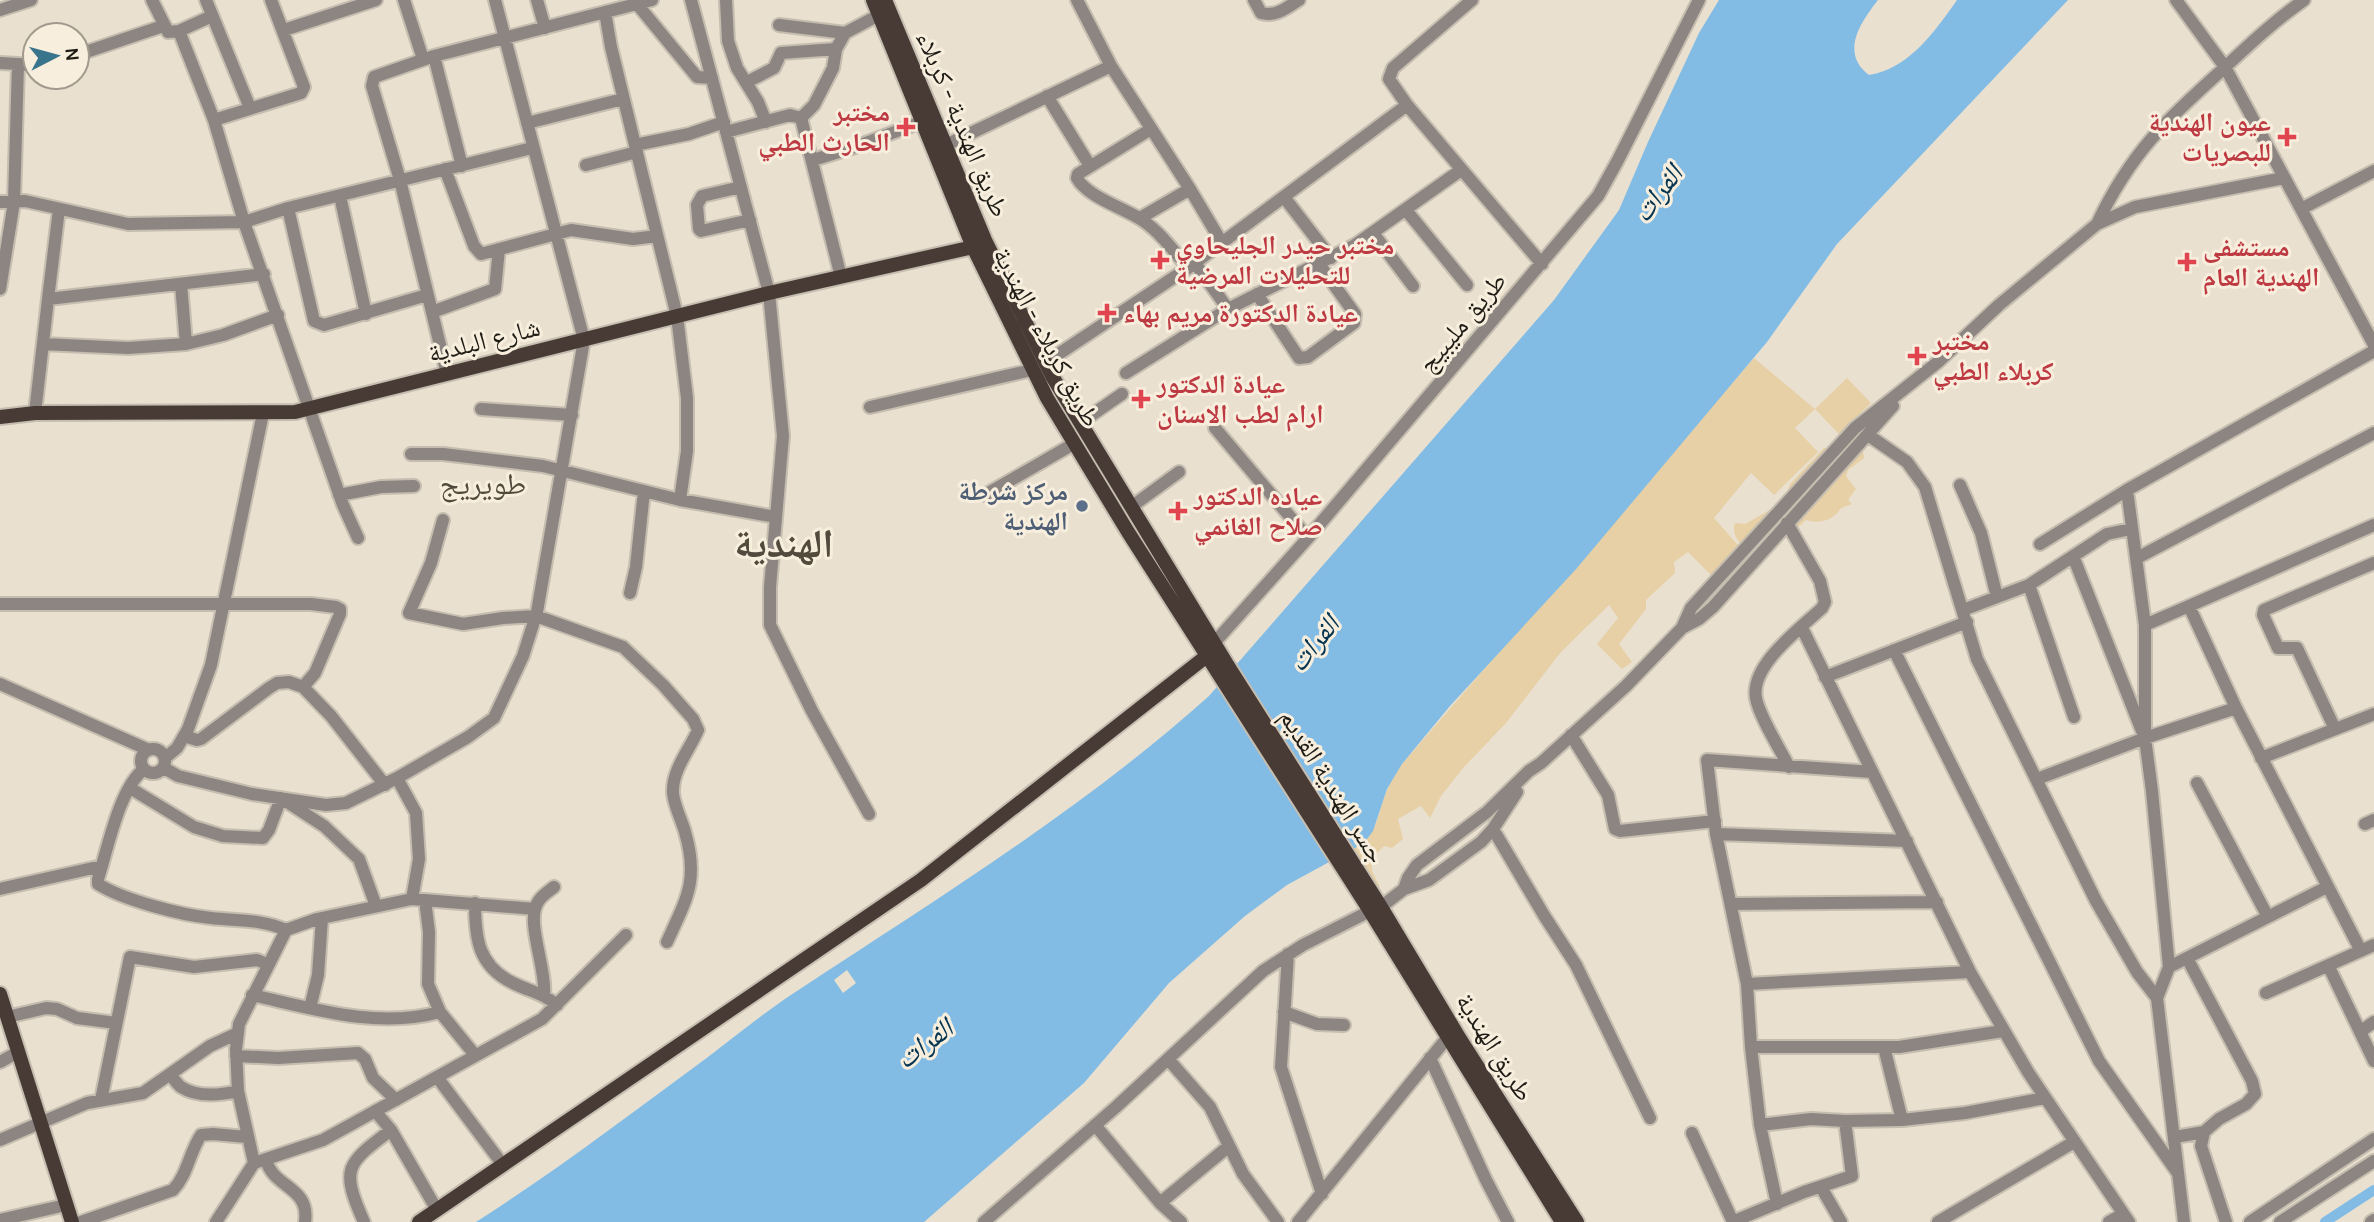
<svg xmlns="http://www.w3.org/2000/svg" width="2374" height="1222" viewBox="0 0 2374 1222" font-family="Karla,'Noto Naskh Arabic',sans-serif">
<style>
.green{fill:#e7d0a5}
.water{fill:#82bce5}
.pier{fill:#e9e0d0}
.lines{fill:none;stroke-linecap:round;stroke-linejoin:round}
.canal{stroke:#82bce5;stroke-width:10}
.minor-casing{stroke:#c5bdaf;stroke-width:16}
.major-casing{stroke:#c5bdaf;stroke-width:18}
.minor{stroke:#8d8581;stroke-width:12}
.major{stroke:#483b35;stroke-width:14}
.health-dot{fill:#e0444e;stroke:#f7eedd;stroke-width:2.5}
.service-dot{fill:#5c6f8a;stroke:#f7eedd;stroke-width:2.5}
.labels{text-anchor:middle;stroke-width:6;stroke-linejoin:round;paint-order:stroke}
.health-label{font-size:26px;font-weight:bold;fill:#be3a42;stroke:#f7eedd;text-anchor:start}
.street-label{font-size:26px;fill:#1f1c16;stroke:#f7eedd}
.service-label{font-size:26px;font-weight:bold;fill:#4e5e75;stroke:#f7eedd;text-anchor:end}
.water-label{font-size:28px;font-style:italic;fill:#053551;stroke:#f7eedd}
.quarter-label{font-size:30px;fill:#524b3d;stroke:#f7eedd}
.town-label{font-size:40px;font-weight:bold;fill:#524b3d;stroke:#f7eedd}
</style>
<rect width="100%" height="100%" fill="#e9e0d0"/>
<path class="green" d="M1754,358L1815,409L1847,378L1871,403L1839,434L1815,409L1795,428L1818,452L1774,495L1751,473L1714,518L1745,553L1718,582L1688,552L1674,562L1675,573L1646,600V609L1619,644L1632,662L1622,669L1597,644L1618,618L1609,605L1561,652L1506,723L1464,767L1441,796L1430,818L1421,806L1398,819L1403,839L1392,848L1384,846L1371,859L1372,871L1380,887L1376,889L1352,849C1381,833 1376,814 1388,788C1391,780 1397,772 1402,764Z
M1861,435L1864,458L1848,470L1846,476L1856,489L1848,500L1852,504L1841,508C1833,521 1819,524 1806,520L1795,530L1749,550C1739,545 1731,533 1735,523L1745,524L1784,502L1790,484L1824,448C1843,448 1844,437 1861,435Z"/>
<path class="water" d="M1719,0H1878C1860,23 1840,53 1869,75C1909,69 1935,31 1957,0H2068L1837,244L1767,342L1577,568L1450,706L1402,764L1387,789L1373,831L1364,843L1287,885L1245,916L1169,983L1084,1083L924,1222H476C556,1171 632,1113 708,1057C737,1035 766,1011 797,991C938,898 1083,809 1209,696L1554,300L1619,210L1648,142L1699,33Z"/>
<path class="pier" d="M847,970L856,983L843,993L834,980Z"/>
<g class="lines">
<path class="canal" d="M2325,1222L2374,1190"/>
<g class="minor-casing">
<path id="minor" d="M152,0L168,32L179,31L212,16
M206,0L250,108
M404,0L423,59
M537,0L545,28
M691,0L769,293L783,436L770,587V625L812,711L869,814
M726,0L728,41L737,68L758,102L766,122
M1077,0L1111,66L1190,189L1222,243
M1254,0L1261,13C1276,17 1286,8 1299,0
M1472,0L1393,68L1389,79L1407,105L1542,264
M2176,0L2225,67L2374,345
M637,4L697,77L712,78
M0,10L31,0
M605,12L611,47L677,316L687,398V451L680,500
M779,25L845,33
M284,30L376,0
M179,31L214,120L244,222L343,505L358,538
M77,55L163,26
M434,56L462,166
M0,63L35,65
M747,82L774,68L781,53L836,49
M1047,96L1090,166
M801,118L814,105L833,68L836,49L845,33L879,15
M214,120L301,93L304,87L271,0
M527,123L623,99
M1151,129L1078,174L1077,178C1087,197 1124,208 1142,220C1160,232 1174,251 1188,268
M726,132L790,115L801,118L841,277
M635,145L689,134L724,122
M946,145L1111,66
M813,160L855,147L921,122
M586,165L637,152
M445,169L474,246L481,254L571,230L633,239L657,236
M741,187L702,196L697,205L699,229L701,231L750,220
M340,196L366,314
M1284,197L1331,258
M0,202L25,201L128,224L244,222L288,208L532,148
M288,208L314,321L324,325L427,295
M2301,209L2374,171
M1406,210L1467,285
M1140,218L1190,189
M2097,224C2130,154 2165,121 2222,70C2249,45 2273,22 2304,0
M1373,233L1413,286
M1195,263L1228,309
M181,284L186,344
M0,289L14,202L18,64
M1257,294L1299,358L1308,357L1354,323L1355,314L1319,264
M48,299L59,209
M432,312L495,289L499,249
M43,344L128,348L186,344L223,335L278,315
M1045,363L1188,268L1407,105
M1126,373L1228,309L1355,245L1461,170
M447,374L400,180L372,86L374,77L434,56L652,0
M870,407L1032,370
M481,409L572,415
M35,413L48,299L264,274
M1080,423L1122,394
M1215,428L1308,538
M1868,435L1907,462L1925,487L1977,659L2096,901L2137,972L2157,998
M411,454H443L543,466L680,500L776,517
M1960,485L1981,533L1997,597
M2127,490L2145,625V738L2152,791L2169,967L2157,998L2184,1222
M339,495L381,487L414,486
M985,495L1075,443
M1131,507L1179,472
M443,520L431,563L409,613L463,624L503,618L536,616L623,647L663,685L693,719L698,730C690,749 673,769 673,790C672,801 682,821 685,832C699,880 687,898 667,942
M1787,523L1820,581L1825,602L1822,608C1800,629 1750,665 1756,698C1759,716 1780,749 1789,767
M2040,544L2127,490L2374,351
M2073,556L2142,731
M2137,558L2374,433
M2029,585L2074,717
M630,593L636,567L644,491
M0,604H311L336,607L340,609V614L315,673L303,687
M2189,606L2374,525
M1963,610L2029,585L2107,534L2131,529
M2145,625L2189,606L2236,708L2361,951
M1682,628L1699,619L1713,607L1893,406
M1802,628L1970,972L2028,1072L2129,1222
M1215,642L1308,538L1598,196L1618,160L1699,0
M1894,650L2099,1061L2177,1172
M1825,677L1967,622
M0,684L149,750
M2335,729L2297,648H2278L2263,615L2264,610L2374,563
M1571,735L1608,795L1615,829L1620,831L1715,821
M184,736L197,740L201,739L269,688L277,683L289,682L303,687L331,716L385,785
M141 761a12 12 0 1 1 24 0a12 12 0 1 1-24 0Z
M165,758L177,748L188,729L211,665L263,413
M2261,758L2374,714
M164,768L178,776L252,794L326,805L346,803L397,778L468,737L494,718L523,656L537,612L584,340L495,0
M144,769C119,789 108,848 98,879V884C123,900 181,915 211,918C237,921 262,919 286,930
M397,778L416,813L419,859L412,899
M2037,779L2145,738L2236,708
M2197,783L2268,917
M130,788L194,827L223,836L263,838L269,830L281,798L324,826L359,859L376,906
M2365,824L2374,820
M1493,829L1545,917L1576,965L1650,1118
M1716,834L1907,841
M0,889L102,866
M1404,889L1408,878L1417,865L1487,812L1529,771L1541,763L1626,686L1682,628L1691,608L1855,428L1938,362L1999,305L2097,224L2135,207L2284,178
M425,900L429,932L428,984L440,1012L475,1055
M475,903C475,938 478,966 513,983C531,992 541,992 557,1005
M1731,904L1937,902
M1381,907L1404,889L1429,880L1481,842L1493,829L1517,792
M1288,954L1281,1067L1322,1194
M2187,958L2252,1081L2255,1094L2246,1104L2219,1119L2204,1132L2201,1146L2226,1222
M2169,967L2327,887
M2329,967L2374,1061
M1747,984L1970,972
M2266,993L2374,945
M252,995C314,1009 377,1029 440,1012
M544,995C547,969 525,921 538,902C541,896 549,891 554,887
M310,1008L318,975L322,918
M1284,1012L1317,1024L1344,1025
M7,1017L46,1008L57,1009L77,1018L116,1023
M2360,1032L2374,1022
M1751,1047H1899L2003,1031
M1884,1047L1902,1120
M236,1056L278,1058L358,1053L365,1059L373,1078L396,1100
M1430,1058L1486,1180L1508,1222
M1168,1059L1210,1107L1243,1174L1278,1222
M0,1062L18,1052
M170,1074C173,1078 177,1084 181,1087C198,1098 221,1095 238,1091
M437,1077L503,1165
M101,1100L130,957L194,967L257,960L267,964
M375,1111L391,1130L437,1210
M1095,1125L1160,1203L1181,1222
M1760,1125L1811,1119L1845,1121L1902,1120L1965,1113L2045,1098
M1692,1133L1733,1222
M2175,1137L2204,1132
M0,1140L87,1103L143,1093L210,1046L238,1033
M266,1160C274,1189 310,1186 305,1222
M254,1163L238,1091L236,1049L239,1024L286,930L317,919L412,899L535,909
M1821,1187L1841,1222
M1160,1203L1229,1146
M1777,1204L1760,1125L1751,1047L1747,984L1716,834L1707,760L1872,772
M0,1220L66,1205
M81,1222L173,1190C188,1174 189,1153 201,1135L213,1134L247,1137
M216,1222L254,1163L323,1140L542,1019L626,935
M364,1222C340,1168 346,1164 391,1130
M984,1222L1116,1107L1263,971L1303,945L1370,911
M1298,1222L1447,1038
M1732,1222L1804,1192L1852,1176L1845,1121
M1938,1222L2074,1142
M2109,1222L2123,1214
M2250,1222L2374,1139
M2280,1222L2374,1161
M2371,1222L2374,1220"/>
</g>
<g class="major-casing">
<path id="major" d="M873,0L973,247L1047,398L1128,532L1365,903L1562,1222
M885,0L985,240L1052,376L1228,666L1381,907L1460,1039L1577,1222
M0,417L35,413L295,412L769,293L973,247
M0,994L72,1222
M419,1222L921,880L1208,655"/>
</g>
<use href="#minor" class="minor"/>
<use href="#major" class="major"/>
</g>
<g class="health-dot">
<path d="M902.5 116.5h7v7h7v7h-7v7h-7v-7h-7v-7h7z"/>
<path d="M2283.5 126.5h7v7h7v7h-7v7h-7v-7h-7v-7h7z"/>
<path d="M1156.5 249.5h7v7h7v7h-7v7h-7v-7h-7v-7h7z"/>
<path d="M2183.5 251.5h7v7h7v7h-7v7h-7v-7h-7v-7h7z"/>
<path d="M1103.5 302.5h7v7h7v7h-7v7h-7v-7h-7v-7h7z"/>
<path d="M1913.5 345.5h7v7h7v7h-7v7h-7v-7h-7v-7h7z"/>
<path d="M1137.5 388.5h7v7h7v7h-7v7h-7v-7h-7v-7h7z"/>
<path d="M1174.5 500.5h7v7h7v7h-7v7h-7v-7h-7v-7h7z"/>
</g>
<circle class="service-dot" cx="1082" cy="506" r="7"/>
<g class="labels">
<g class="health-label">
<text x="890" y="121" text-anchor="end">مختبر<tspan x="890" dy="30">الحارث الطبي</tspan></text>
<text x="2271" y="131" text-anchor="end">عيون الهندية<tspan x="2271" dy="30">للبصريات</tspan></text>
<text x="1176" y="254">مختبر حيدر الجليحاوي<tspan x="1176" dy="30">للتحليلات المرضية</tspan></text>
<text x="2203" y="256">مستشفى<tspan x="2203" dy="30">الهندية العام</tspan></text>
<text x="1123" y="322">عيادة الدكتورة مريم بهاء</text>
<text x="1933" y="350">مختبر<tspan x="1933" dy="30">كربلاء الطبي</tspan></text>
<text x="1157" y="393">عيادة الدكتور<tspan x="1157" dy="30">ارام لطب الاسنان</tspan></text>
<text x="1194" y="505">عياده الدكتور<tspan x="1194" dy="30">صلاح الغانمي</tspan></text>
</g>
<g class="street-label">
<text transform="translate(963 124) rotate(67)" y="9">طريق الهندية - كربلاء</text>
<text transform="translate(1462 322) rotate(-50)" y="9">طريق مليبيج</text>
<text transform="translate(1047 337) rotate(62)" y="9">طريق كربلاء - الهندية</text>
<text transform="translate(484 340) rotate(-14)" y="9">شارع البلدية</text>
<text transform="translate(1333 786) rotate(58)" y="9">جسر الهندية القديم</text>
<text transform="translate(1495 1047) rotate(58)" y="9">طريق الهندية</text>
</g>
<g class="service-label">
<text x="1068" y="500">مركز شرطة<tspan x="1068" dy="30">الهندية</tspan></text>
</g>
<g class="water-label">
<text transform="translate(1657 193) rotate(-53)" y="10">الفرات</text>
<text transform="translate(1313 643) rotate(-51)" y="10">الفرات</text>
<text transform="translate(924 1043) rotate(-37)" y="10">الفرات</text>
</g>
<g class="quarter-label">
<text x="483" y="494">طويريج</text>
</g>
<g class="town-label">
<text x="784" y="557">الهندية</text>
</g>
</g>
<g transform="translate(56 56) rotate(84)"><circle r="33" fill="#f7eedd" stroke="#a19a8d" stroke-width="2"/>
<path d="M0-5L12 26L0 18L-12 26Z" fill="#38748c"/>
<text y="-10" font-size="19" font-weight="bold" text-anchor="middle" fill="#1f1c16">N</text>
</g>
</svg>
